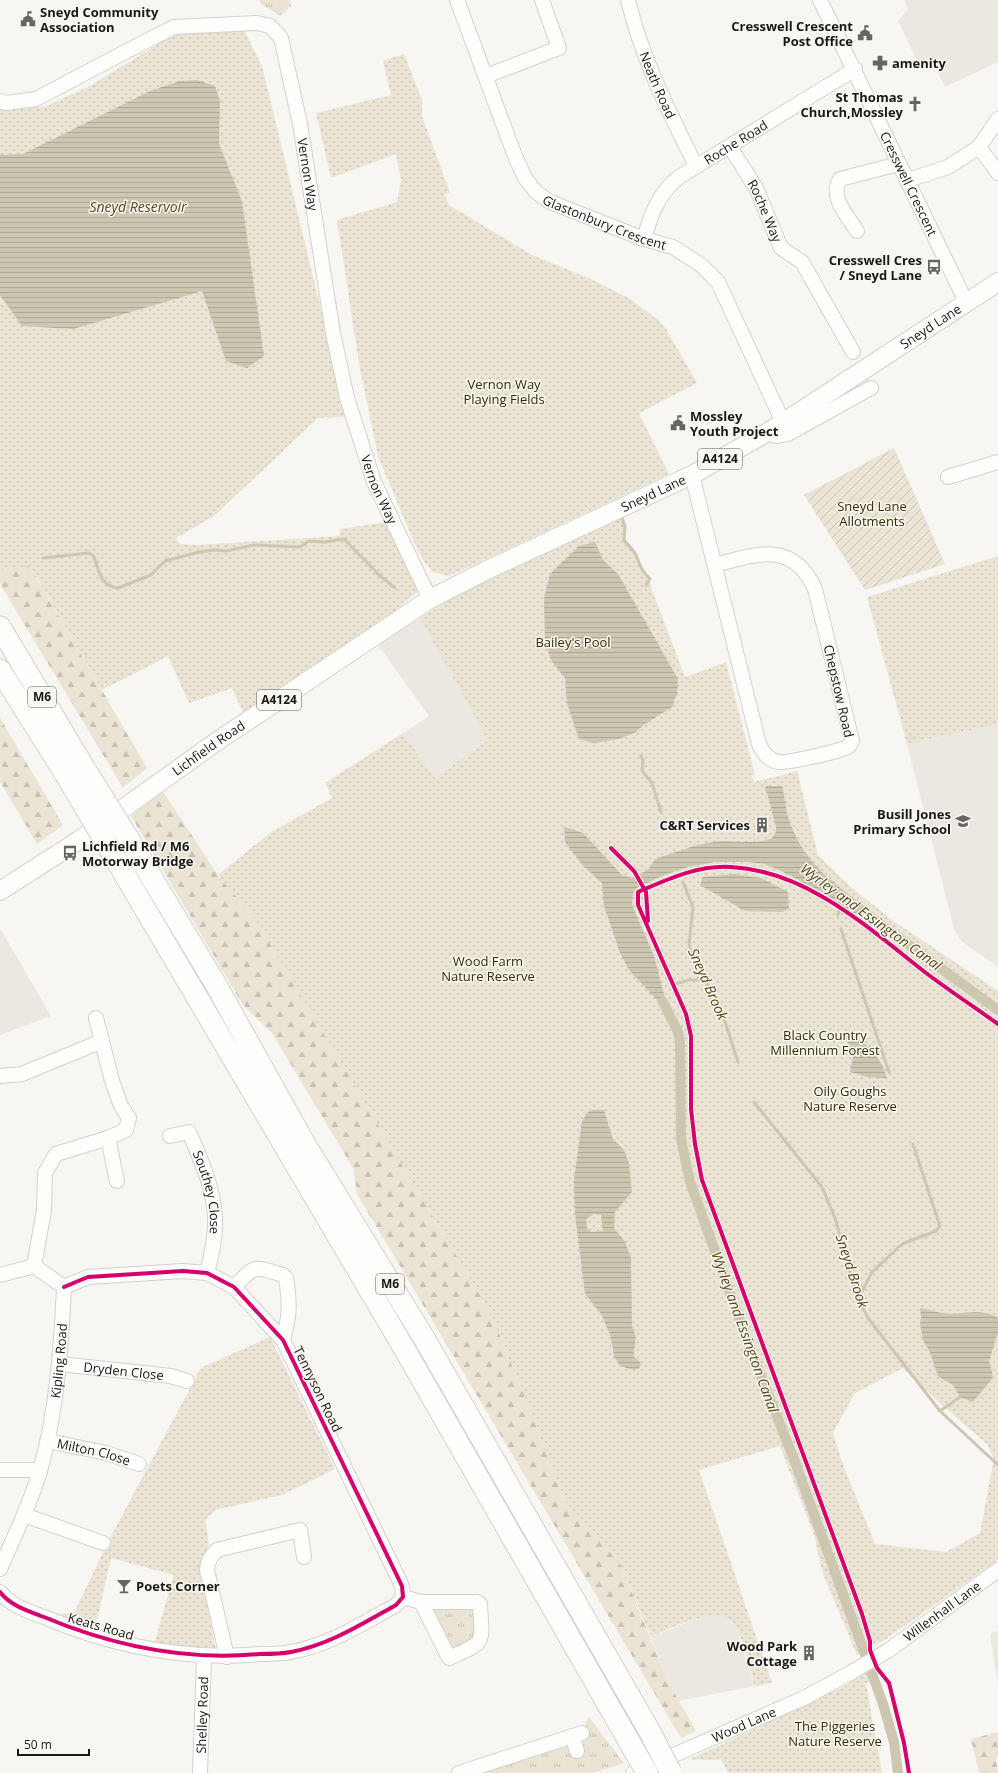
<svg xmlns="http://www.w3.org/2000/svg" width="998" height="1773" viewBox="0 0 998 1773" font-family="'Open Sans',sans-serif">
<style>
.built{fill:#ebe8e1}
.grass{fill:url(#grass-tufts)}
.forest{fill:url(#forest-firs)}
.park{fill:url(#park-dots);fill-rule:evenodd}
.garden{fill:url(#garden-furrows)}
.water{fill:url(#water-rules);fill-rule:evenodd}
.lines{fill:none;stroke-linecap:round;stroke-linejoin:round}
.stream{stroke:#ccc7b0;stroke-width:3}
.canal{stroke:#ccc7b0;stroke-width:10}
.minor-casing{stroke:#d2d1ce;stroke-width:16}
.major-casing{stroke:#d2d1ce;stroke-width:20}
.highway-casing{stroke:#d2d1ce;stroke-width:23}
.minor{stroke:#fefefd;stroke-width:14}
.major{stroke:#fefefd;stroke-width:18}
.highway{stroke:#fefefd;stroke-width:21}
.highway-bridge-casing{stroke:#d2d1ce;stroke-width:23;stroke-linecap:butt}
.highway-bridge{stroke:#fefefd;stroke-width:21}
.cycleway-casing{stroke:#f9f7f1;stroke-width:6}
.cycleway{stroke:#d6006c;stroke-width:4}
.labels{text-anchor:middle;stroke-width:3;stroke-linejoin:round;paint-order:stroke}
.shield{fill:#f9f7f1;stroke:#5c5b58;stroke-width:1}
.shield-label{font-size:12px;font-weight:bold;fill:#181816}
.poi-label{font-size:13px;font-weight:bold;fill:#181816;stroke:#f9f7f1;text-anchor:end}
.street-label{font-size:13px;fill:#181816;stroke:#f9f7f1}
.park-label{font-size:13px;fill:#342b02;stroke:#f9f7f1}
.water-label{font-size:14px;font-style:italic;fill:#544712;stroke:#f9f7f1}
</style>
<defs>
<pattern id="grass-tufts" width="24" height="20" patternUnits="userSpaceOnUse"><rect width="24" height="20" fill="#e9e4d3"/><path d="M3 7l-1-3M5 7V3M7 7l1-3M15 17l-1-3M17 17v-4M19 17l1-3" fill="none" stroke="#c7c3b4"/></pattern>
<pattern id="forest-firs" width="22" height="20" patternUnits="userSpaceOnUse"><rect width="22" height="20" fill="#e9e4d3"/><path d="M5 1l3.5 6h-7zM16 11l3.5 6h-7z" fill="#c7c3b4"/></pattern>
<pattern id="park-dots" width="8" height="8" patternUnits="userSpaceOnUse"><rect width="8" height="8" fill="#e9e4d3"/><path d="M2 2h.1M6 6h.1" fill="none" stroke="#c7c3b4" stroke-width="1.8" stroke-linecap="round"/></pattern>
<pattern id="garden-furrows" width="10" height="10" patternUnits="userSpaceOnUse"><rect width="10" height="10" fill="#e9e4d3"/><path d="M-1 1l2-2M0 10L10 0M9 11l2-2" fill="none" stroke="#c7c3b4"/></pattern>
<pattern id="water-rules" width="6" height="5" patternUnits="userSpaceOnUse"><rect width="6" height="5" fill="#ccc7b0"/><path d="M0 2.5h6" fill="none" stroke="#aeaa97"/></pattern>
</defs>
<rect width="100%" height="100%" fill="#f7f6f3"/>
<path class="built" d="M904,0H998V62L945,87L933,62L920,67L898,21L908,9Z
M420,618L489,740L435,778L403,733L429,716L378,645Z
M998,724V967L961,941L954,929L907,744Z
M0,928L51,1016L0,1035Z
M720,1615L728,1617L737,1629L755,1686L678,1701L668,1682L651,1637L703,1616Z
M998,1630V1686L990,1634Z"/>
<path class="grass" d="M260,0H290L291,6L280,16L260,3Z
M461,1606L473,1610L478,1626L476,1639L456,1650L448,1648L428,1610L433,1608Z
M589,1717L624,1763L593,1773H475L587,1737L585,1723Z"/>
<path class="forest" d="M0,515L147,768L123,788L0,584Z
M0,718L63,825L37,844L0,782Z
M162,790L218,875L256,920L483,1300L499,1333L535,1421L563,1498L621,1565L668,1682L696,1731L681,1738L357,1194L353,1168L272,1033L243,1005L131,816Z
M998,1732V1755L996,1760L998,1773H979L971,1739Z"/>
<path class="park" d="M242,26L262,66L347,417L318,418L214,516L176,538L180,544L196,545L340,536V529L387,522L419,591L355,643L244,715L232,688L189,703L168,656L102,690L30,566L0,570V108L10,110L46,106L90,86L179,31Z
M404,54L422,100V116L450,193L444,194L449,205L532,255L591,279L630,299L659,321L666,329L697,383L639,413L669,474L449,576L433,572L425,563L413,540L378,456L360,369L337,220L397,202L401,180L396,154L331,178L316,113L391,95L383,61Z
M621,515L625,527L624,540C628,545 633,549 636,555C640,565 642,572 650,579V585L685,677L726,662L755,775L752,776L754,782L797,771L818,855L852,888L892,920L998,991V1560L886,1639L857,1655L823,1574L814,1535L780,1446L699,1470L772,1683L755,1686C750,1669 743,1637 734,1624C720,1602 670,1629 651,1637L621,1565L563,1498L535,1421L499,1333L483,1300L256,920L218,875L270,833L332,798L325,783L403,733L435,778L488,740L420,618L466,589ZM903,1368L944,1407L987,1444L994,1459L980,1533L946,1552L875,1544L842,1462L833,1433L855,1393Z
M998,556V724L907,744L867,597Z
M270,1337L335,1469L282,1495L215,1510L205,1520L209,1544L201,1573L216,1651L154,1644L174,1575L111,1558L95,1629L60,1615L75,1611L110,1538L201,1368Z
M869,1671V1682L866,1684L882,1773H728L721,1759C710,1761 700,1759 688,1760L847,1685L862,1673L864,1675Z"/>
<path class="garden" d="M894,448L945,564L865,590L804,495Z"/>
<path class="water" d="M197,80L215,86L220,101L219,144L242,201L264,356L247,368L226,361L202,291L73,329L22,326L0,295V155L23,154L150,91L180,81Z
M595,542L603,560L618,574L678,679L677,694L672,707L645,724L636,732L619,739L594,743L579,739L567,703L565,678L551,660L545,642L544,599L550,574L579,546Z
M765,786H782C785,796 785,807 788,817C801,859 829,880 863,905L864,913L855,914L822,892L779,870L764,864L749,862H715L688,867L664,875L638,887L633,893L632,905L654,956L669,1013L629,970L620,953L604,906L602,883L583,866L565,842L564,827L583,833L622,875L632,878L649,869L655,859C674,853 693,845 714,842C732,839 755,846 772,838L776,832V827Z
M734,874L761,878L788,892L789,909L782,912L745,911L700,885L703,877Z
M849,1035C868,1041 882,1060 887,1078L867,1077L850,1072L853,1057L847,1041Z
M593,1110H604L613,1139L624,1150L629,1164L632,1192L615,1212L614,1228L625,1242L631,1258L632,1326L636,1338L633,1356L641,1363L639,1369H630L620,1366L614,1356L611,1337L601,1314L585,1294L575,1214L574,1180L582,1121L589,1111ZM594,1214L601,1215L603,1231L591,1232L587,1229L586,1219Z
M920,1308C930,1310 942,1314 951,1314C966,1313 985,1309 998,1318V1332L989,1361L993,1377L973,1402L960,1397L953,1385L938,1376L930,1352L923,1340L920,1324L921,1317Z"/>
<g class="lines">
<path class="stream" d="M621,515L625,527L624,540C628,545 633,549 636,555C640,565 642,572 650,579L646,585
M43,558L89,553L93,555C99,568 99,586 118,588L151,575L165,561L199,552L215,550L226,551L254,545L300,547L309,541L325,542L344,539L378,574L395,588
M641,756L643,760L642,771L652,783L661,812
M683,882L693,907L689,945L694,959L723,1015L738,1062
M838,915L839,909
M841,929L889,1072
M675,984L689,980H705
M754,1102L822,1187L835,1218L856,1293L868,1318L940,1411L998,1465
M859,1297L872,1272L902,1244L936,1231L940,1226L913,1144
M940,1411L960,1397"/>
<path class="canal" d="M854,905L998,1010
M663,1002L678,1032L680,1042L681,1139L690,1182L751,1351L795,1462L883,1704L894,1742L898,1773"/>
<g class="minor-casing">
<g id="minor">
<path id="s1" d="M457,0L515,156L525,178L536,192L550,202L644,239L673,247L701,265L718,282L783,422"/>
<path id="s2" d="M628,0C642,59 669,112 696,166"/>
<path id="s3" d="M820,0L966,302"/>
<path d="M486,76L559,48L542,0"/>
<path id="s4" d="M0,101L6,103L36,99L148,40L174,27L257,23L270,26L281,38L300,124L333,333L347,398L374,482L430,599"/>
<path id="s5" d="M730,147L756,188L781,248L802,262L853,352"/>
<path d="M979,147L998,173"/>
<path d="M908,180L948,167L979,147L998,119"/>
<path d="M857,231C847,215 829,197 840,179L899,164"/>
<path id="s6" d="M644,239C651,214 658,194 679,177L855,69"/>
<path d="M768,432L776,436L788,434L871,388"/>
<path d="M692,475L759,744C763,753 769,761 779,762C787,763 843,751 849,746C850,745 851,743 852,741L815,589C793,540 756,554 715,565"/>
<path d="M948,477L998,462"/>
<path d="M96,1018L112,1081L121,1106L129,1118L126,1130L108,1138L117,1181"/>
<path d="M0,1076L22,1074L102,1041"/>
<path id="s7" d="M170,1136L189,1132C201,1160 216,1193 215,1224C215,1241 211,1257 207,1273"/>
<path d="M0,1275L34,1266L44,1210L45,1173L56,1154L108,1138"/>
<path d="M234,1287C257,1264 252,1266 283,1275L286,1278C290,1302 290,1316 283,1340"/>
<path id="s8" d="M60,1364L171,1376L187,1381"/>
<path id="s9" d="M48,1441L106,1453L139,1464"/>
<path d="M0,1470H40"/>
<path d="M24,1515L103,1543"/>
<path id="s10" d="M0,1569C14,1537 30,1505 40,1471C57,1411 61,1349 64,1287L34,1266"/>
<path d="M0,1592C11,1606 28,1611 44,1617C113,1646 186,1661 260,1654C270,1654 281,1654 291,1652C329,1645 362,1624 396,1605L403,1597L402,1586L283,1340L234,1287L207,1273L183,1271L88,1277L64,1287"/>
<path d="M403,1597L421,1602H477L480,1604C482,1645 487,1641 449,1658L421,1602"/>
<path d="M227,1657L207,1570C208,1561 210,1557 217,1550L300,1530L304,1557"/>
<path d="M572,1736L577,1751"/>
<path id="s11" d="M200,1773L204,1657"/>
<path d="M459,1773L582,1733"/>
<path id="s12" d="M633,1773L804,1698L852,1672L889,1650L998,1570"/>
</g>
</g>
<g class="major-casing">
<g id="major">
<path id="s13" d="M0,891L78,841L213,744L430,599L487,570L692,475L768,432L813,403L998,282"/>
</g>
</g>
<g class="highway-casing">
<path id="highway" d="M0,627L83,766
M0,670L66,775
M128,838L215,983L306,1146L424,1338L650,1732
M112,853L405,1350L630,1743"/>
</g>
<use href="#minor" class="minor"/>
<use href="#major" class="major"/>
<use href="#highway" class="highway"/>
<g class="highway-bridge-casing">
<path id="highway-bridge" d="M83,766L128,838
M66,775L112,853
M650,1732L671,1773
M630,1743L647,1773"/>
</g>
<use href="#highway-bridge" class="highway-bridge"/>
<g class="cycleway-casing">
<path id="cycleway" d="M611,848L634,871L646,892L648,921
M0,1592C11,1606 28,1611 44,1617C113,1646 186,1661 260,1654C270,1654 281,1654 291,1652C329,1645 362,1624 396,1605L403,1597L402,1586L283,1340L234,1287L207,1273L183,1271L88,1277L64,1287
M909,1773L904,1743L889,1683L877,1668L870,1650V1641L862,1614L702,1180L695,1144L691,1109V1036L686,1014L638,905V892C668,879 698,865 731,867C808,871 868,928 926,973C950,991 974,1007 998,1024"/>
</g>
<use href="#cycleway" class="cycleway"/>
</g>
<defs>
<g id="civic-bare" transform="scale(1.2)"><path d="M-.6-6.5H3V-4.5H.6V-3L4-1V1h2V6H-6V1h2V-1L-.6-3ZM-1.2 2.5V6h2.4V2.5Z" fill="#666663" stroke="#f9f7f1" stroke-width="2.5" paint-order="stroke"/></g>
<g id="pharmacy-bare" transform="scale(1.2)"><path d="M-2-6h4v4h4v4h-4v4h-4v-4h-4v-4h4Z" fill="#666663" stroke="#f9f7f1" stroke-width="2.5" paint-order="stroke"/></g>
<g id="church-bare" transform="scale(1.2)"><path d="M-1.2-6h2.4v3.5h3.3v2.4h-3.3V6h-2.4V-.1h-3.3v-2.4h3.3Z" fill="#666663" stroke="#f9f7f1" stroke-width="2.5" paint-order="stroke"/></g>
<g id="bus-bare" transform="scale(1.2)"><path d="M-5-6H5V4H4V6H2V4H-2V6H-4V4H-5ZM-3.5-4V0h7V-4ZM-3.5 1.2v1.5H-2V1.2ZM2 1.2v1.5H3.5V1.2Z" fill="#666663" stroke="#f9f7f1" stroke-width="2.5" paint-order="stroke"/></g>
<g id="school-bare" transform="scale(1.2)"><path d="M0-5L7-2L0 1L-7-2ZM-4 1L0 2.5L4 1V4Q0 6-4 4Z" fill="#666663" stroke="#f9f7f1" stroke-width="2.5" paint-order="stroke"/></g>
<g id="building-bare" transform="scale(1.2)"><path d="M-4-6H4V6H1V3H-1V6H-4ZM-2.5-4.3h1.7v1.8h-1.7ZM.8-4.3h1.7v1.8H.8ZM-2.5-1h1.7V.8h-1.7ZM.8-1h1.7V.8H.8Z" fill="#666663" stroke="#f9f7f1" stroke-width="2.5" paint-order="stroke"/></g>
<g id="bar-bare" transform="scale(1.2)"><path d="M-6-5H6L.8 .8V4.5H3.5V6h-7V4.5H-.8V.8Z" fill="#666663" stroke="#f9f7f1" stroke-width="2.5" paint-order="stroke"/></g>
</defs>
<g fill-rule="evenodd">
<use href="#civic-bare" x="28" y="19"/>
<use href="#civic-bare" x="865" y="33"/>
<use href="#pharmacy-bare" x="880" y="63"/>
<use href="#church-bare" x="915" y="104"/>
<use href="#bus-bare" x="934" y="267"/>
<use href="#civic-bare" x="678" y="423"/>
<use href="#school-bare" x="963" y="821"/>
<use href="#building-bare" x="762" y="825"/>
<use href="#bus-bare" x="70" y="853"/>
<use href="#bar-bare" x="124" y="1586"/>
<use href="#building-bare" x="809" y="1653"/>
</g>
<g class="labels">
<g class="shield">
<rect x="698" y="449" width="44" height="20" rx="3"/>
<rect x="28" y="687" width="28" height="20" rx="3"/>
<rect x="257" y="690" width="44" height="20" rx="3"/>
<rect x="376" y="1274" width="28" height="20" rx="3"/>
</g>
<g class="shield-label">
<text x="720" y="463">A4124</text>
<text x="42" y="701">M6</text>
<text x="279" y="704">A4124</text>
<text x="390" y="1288">M6</text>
</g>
<g class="poi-label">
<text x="40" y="17" text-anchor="start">Sneyd Community<tspan x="40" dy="15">Association</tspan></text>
<text x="853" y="31">Cresswell Crescent<tspan x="853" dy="15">Post Office</tspan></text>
<text x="892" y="68" text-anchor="start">amenity</text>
<text x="903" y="102">St Thomas<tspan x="903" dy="15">Church,Mossley</tspan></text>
<text x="922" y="265">Cresswell Cres<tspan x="922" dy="15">/ Sneyd Lane</tspan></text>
<text x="690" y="421" text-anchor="start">Mossley<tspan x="690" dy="15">Youth Project</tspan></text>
<text x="951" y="819">Busill Jones<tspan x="951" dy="15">Primary School</tspan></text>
<text x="750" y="830">C&amp;RT Services</text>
<text x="82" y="851" text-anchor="start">Lichfield Rd / M6<tspan x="82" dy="15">Motorway Bridge</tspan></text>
<text x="136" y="1591" text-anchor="start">Poets Corner</text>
<text x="797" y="1651">Wood Park<tspan x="797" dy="15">Cottage</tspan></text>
</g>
<g class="street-label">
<text dy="5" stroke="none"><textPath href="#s2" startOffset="90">Neath Road</textPath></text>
<text dy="5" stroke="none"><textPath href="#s6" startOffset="139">Roche Road</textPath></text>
<text dy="5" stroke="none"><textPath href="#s4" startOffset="444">Vernon Way</textPath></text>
<text dy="5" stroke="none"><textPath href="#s3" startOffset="204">Cresswell Crescent</textPath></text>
<text dy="5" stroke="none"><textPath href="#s5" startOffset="73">Roche Way</textPath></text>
<text dy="5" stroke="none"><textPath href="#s1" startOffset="284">Glastonbury Crescent</textPath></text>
<text dy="5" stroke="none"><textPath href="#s13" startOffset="1091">Sneyd Lane</textPath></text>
<text dy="5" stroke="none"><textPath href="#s4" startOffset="768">Vernon Way</textPath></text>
<text dy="5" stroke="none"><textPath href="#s13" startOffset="767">Sneyd Lane</textPath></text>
<text transform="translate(839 691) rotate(77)" y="5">Chepstow Road</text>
<text dy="5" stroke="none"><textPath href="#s13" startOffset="253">Lichfield Road</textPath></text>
<text dy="5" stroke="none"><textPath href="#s7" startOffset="83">Southey Close</textPath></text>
<text dy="5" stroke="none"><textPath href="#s10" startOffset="218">Kipling Road</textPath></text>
<text dy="5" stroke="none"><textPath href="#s8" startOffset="64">Dryden Close</textPath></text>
<text transform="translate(318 1389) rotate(64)" y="5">Tennyson Road</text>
<text dy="5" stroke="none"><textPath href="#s9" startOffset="47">Milton Close</textPath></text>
<text dy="5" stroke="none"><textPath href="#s12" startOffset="350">Willenhall Lane</textPath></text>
<text transform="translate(101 1626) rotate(16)" y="5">Keats Road</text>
<text dy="5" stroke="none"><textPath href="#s11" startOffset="58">Shelley Road</textPath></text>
<text dy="5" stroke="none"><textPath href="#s12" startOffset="121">Wood Lane</textPath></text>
</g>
<g class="park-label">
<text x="504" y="389">Vernon Way<tspan x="504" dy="15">Playing Fields</tspan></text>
<text x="872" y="511">Sneyd Lane<tspan x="872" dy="15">Allotments</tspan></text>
<text x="573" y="647">Bailey's Pool</text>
<text x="488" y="966">Wood Farm<tspan x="488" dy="15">Nature Reserve</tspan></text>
<text x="825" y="1040">Black Country<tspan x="825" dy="15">Millennium Forest</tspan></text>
<text x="850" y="1096">Oily Goughs<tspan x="850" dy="15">Nature Reserve</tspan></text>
<text x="835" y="1731">The Piggeries<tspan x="835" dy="15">Nature Reserve</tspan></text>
</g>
<g class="water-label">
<text x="138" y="212">Sneyd Reservoir</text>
<text transform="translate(871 917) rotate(36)" y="5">Wyrley and Essington Canal</text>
<text transform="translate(708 984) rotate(66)" y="5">Sneyd Brook</text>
<text transform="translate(852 1271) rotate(72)" y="5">Sneyd Brook</text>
<text transform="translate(745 1332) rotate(70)" y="5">Wyrley and Essington Canal</text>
</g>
</g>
<path d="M18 1749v6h71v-6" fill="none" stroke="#181816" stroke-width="2"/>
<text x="24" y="1749" font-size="12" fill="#181816" stroke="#f9f7f1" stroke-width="3" paint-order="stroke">50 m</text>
</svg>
